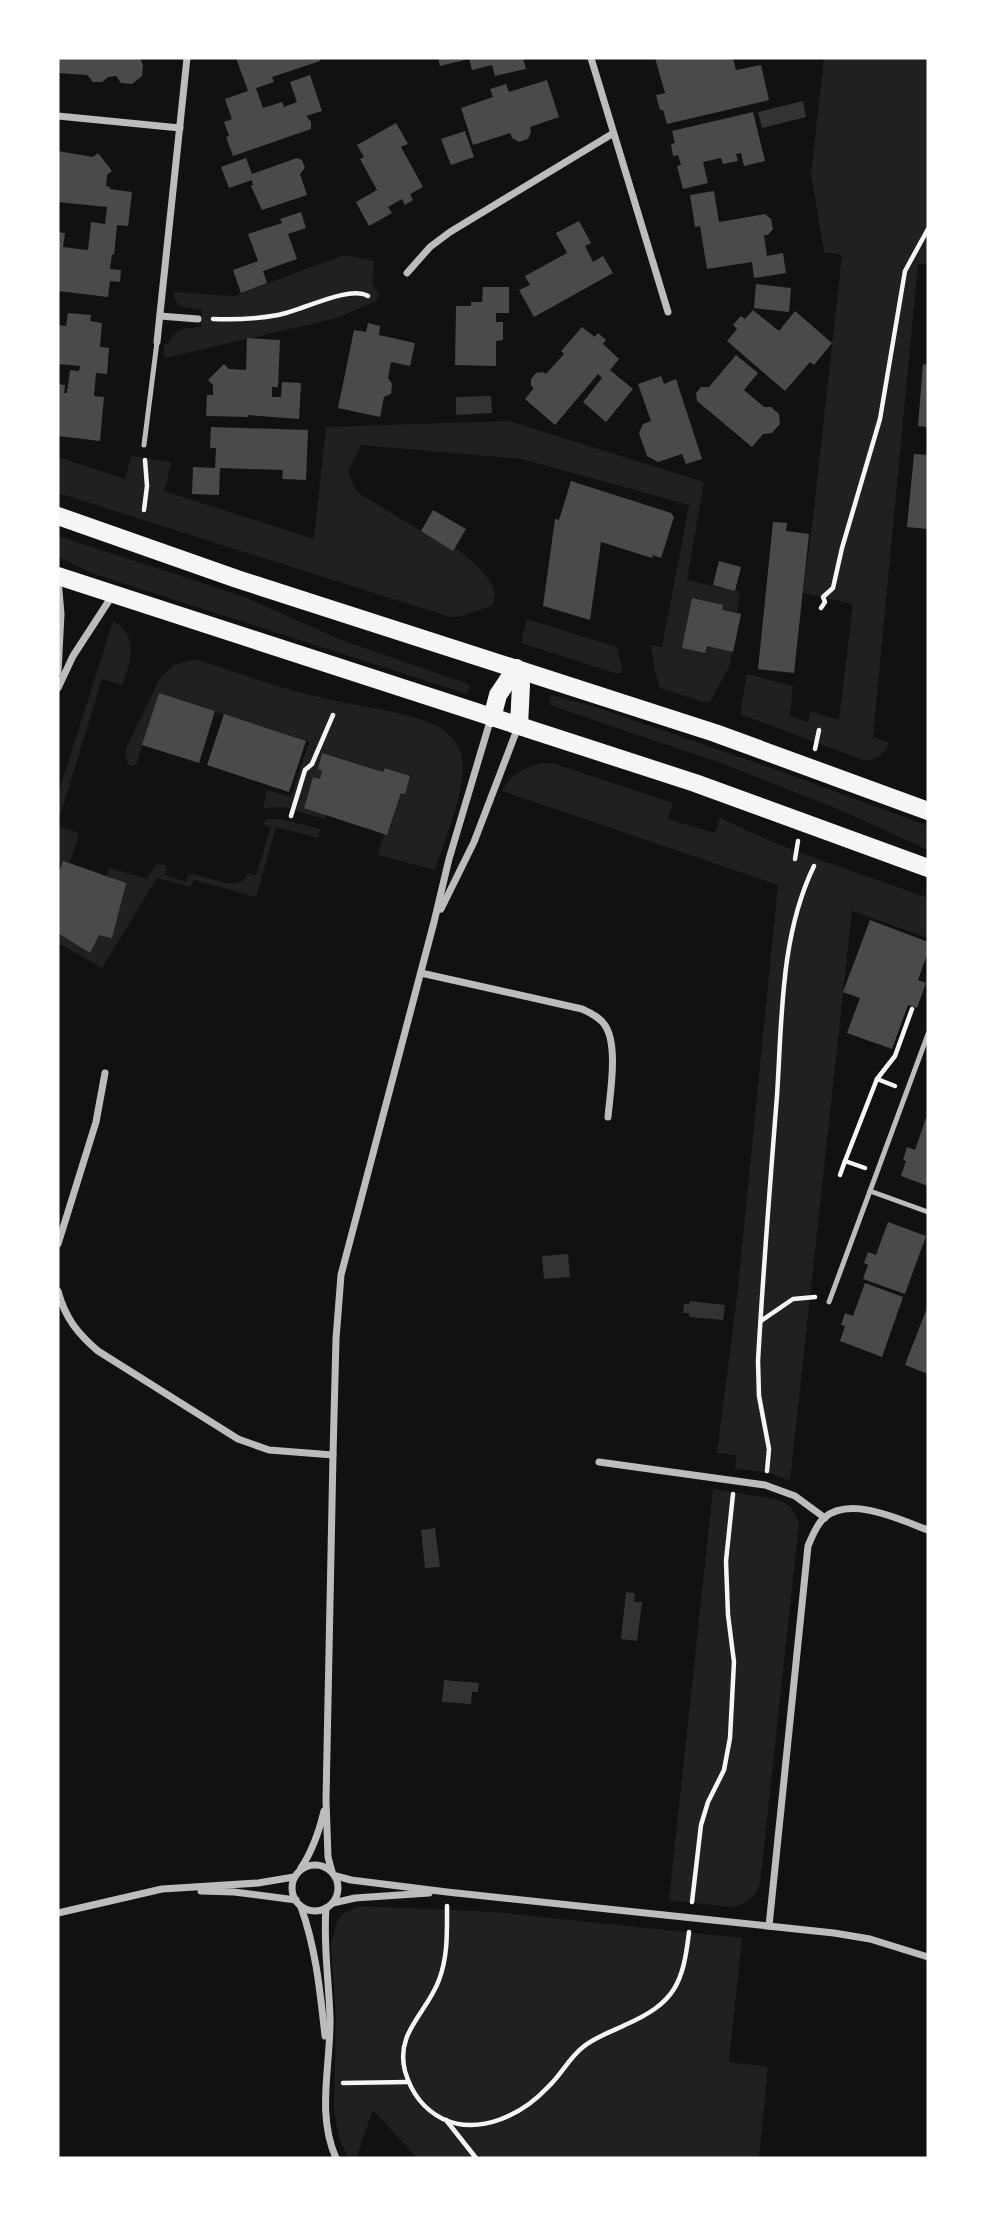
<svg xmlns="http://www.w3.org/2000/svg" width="986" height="2216" viewBox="0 0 986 2216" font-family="Arial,sans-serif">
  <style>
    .green { fill: #202020 }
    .water { fill: #333 }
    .building { fill: #4a4a4a }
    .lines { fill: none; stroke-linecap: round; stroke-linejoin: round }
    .path { stroke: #f5f5f5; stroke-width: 4.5 }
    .service { stroke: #bcbcbc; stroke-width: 5 }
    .minor { stroke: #bcbcbc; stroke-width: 7 }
    .primary { stroke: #f5f5f5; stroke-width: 18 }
  </style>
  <rect width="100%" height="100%" fill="#111"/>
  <g class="green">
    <path d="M824 58H928V264H918L873 737 889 743C884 756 877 760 863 760L740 714 747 674 793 686 790 716 808 722 810 711 839 720 853 604 803 593 813 517 842 255 824 252 811 174Z"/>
    <path d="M344 255 374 261 372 284 380 296 374 302 337 318 165 358 163 354 165 344H168C175 329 185 328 201 327L202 310 179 306 174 297V292L234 296Z"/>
    <path d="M509 421 704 482 687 580 740 592 737 613 741 614 729 667 710 702 706 703 660 688 654 668 651 645 662 647 689 505 522 459 361 445 348 471 354 487 360 494 453 550 455 548C466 554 490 577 494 589 496 595 494 601 491 606L458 617H450L58 493V457L125 479 131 456 172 462 164 491 314 539 326 427Z"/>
    <polygon points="58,536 242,596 344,641 463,682 470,685 467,694 94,574 58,557"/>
    <polygon points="527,619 617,647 623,672 618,674 521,643"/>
    <path d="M113 621C140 636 131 661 122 685L102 679 58 823V794Z"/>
    <path d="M195 659C239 673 283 690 328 699 362 707 398 710 431 723 446 729 459 742 462 757 468 785 444 842 435 870L378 855 384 833 388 834 401 793H405L410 776 385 768 383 772 323 753 318 769 322 771 320 779 313 777 304 807 326 815 325 819 284 807 263 808 267 790 291 797 309 742 159 693 136 765 131 766C124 760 125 754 127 746L160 678 174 665Z"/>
    <polygon points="551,695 592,706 777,770 928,826 928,850 838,809 718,762 561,709 549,704"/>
    <path d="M543 763 555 764 673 803 668 819 715 833 720 817C785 852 859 872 928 898V938L852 911 790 1481 773 1474 735 1468 736 1455 717 1453 737 1297 778 885 502 791C510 774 525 767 543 763Z"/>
    <polygon points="267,819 282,819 320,829 318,838 276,827 256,897 194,880 191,887 157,878 102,968 58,943 58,826 79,833 70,863 106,876 110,868 147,879 157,863 167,866 165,875 186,882 189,873 230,884 243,881 248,873 256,875 271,827 263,825"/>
    <path d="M713 1489 779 1500 791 1507 799 1523 760 1884C754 1899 744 1906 729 1907L669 1900Z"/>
    <polygon points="358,1906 494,1912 742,1938 729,2062 768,2067 759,2158 417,2158 373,2110 356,2158 348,2158 339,2138 334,2110 336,2017 331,1944 337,1921 343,1914"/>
  </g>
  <g class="water">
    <polygon points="803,101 806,117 762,128 758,112"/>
    <polygon points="491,396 492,413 456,415 456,397"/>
    <polygon points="568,1254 570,1277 544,1279 542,1256"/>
    <polygon points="690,1301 725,1305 723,1320 689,1317 689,1313 683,1313 684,1304 689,1304"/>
    <polygon points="435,1528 440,1567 425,1568 421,1530"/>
    <polygon points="626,1592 635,1593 634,1602 642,1602 637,1641 621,1639"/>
    <polygon points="444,1680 479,1683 478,1692 472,1692 471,1704 442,1702"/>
  </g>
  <g class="building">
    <polygon points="58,58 140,58 143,65 142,76 132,84 121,83 116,76 108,77 102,82 93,82 87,75 58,73"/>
    <polygon points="236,58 319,58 320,61 272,77 274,82 256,88 263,108 282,102 284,107 297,102 290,82 310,75 322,111 306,116 311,122 311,129 233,156 226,137 229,136 224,122 232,119 225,99 248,91"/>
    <polygon points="438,58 469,58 469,59 440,66"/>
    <polygon points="469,58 523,58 526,69 495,76 492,65 472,70"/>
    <polygon points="655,58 733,58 736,70 761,65 769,100 667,124 663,110 660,110 656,95 665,93"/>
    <polygon points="547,80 559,117 530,127 531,132 528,139 519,142 512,138 510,133 473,145 461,108 493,97 490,89 506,84 509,92"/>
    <polygon points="753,112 765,161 744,166 741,153 736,154 738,161 723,164 721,158 703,162 708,183 683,189 677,166 681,165 678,155 673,156 671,144 675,143 672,131"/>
    <polygon points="396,123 408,144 401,147 423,187 410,194 413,200 405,205 402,199 388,207 392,213 369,226 356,202 377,190 360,159 364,157 357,145"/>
    <polygon points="465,131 474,157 451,165 441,139"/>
    <polygon points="58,151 93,157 98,153 112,171 107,175 106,186 110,187 110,189 132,192 128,226 117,225 114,255 112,254 110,269 121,270 120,282 110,281 108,297 58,291 58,232 65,233 63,247 88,250 91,222 105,224 107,207 58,202"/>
    <polygon points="246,158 252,174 297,158 302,160 305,168 300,174 307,195 262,210 251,186 253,185 252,180 229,188 221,167"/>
    <polygon points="714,191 719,222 765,214 771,219 773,229 768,235 764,235 767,256 783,253 786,273 754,278 752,262 707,269 700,226 695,227 690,195"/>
    <polygon points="301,212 306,228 288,234 297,259 263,271 267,283 241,293 233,270 258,261 248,234 282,223 280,219"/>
    <polygon points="579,221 591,243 585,246 593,262 603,256 613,273 534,317 519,290 530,285 525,276 567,253 556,233"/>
    <polygon points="756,284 791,288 789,312 754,308"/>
    <polygon points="483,287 509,287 509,313 496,313 496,322 503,322 503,340 496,341 496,366 455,365 456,306 471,306 471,302 482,302"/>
    <polygon points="753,310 779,331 795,311 832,343 814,365 810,362 785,391 727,341 737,329 733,325 741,316 745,319"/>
    <polygon points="68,313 91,315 90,321 102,323 100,347 109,348 107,374 96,373 94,396 104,397 100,441 58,436 58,384 65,385 64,393 67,393 70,370 79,371 80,366 58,364 58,325 66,326"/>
    <polygon points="368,323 380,326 379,335 415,343 410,366 391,362 388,378 392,384 391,394 384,397 380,417 338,408 354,330 366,332"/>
    <polygon points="582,327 595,337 598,333 606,340 603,344 619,359 610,370 633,389 606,422 583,402 602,378 598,374 555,425 525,399 534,388 531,386 531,379 536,373 543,372 546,374 564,354 561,351"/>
    <polygon points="247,338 280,340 278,387 272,387 272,397 281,397 282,382 301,383 299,419 248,415 248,417 206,416 207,395 213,395 213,385 208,380 224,364 229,369 246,370"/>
    <polygon points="736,355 758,373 744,390 764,407 771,407 779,414 780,424 772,433 763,434 752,447 697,401 696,393 701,387 709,387"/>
    <polygon points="923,364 928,365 928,427 918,426"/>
    <polygon points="661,376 664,384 676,379 702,459 686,464 682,454 658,462 647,456 639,433 643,424 651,421 638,384"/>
    <polygon points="211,427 308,430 306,480 282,479 283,470 220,468 219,495 192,494 193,467 215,468 216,448 210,448"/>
    <polygon points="914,454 928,455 928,529 907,527"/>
    <polygon points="571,481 671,513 674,517 661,558 653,555 652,558 601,542 590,620 543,606 555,519 559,520"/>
    <polygon points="433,510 466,529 453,551 421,531"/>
    <polygon points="773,522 787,523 786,531 809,534 794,673 758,669"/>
    <polygon points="719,561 741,567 735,591 713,585"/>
    <polygon points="692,598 723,605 722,610 741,614 733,652 707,646 705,653 682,648"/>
    <polygon points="159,693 215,711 199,763 142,745"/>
    <polygon points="224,714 306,741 289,792 207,765"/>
    <polygon points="322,753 383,772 385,768 410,776 405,794 401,793 387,835 304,808 313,777 320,779 322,771 318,769"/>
    <polygon points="63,861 126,883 112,938 99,935 90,953 58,933 58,869 60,870"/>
    <polygon points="870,920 928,942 928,952 918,980 926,983 917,1008 908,1005 892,1049 847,1033 860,998 843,992"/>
    <polygon points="926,1118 928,1118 928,1186 901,1176 906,1161 903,1160 907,1147 915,1150"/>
    <polygon points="888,1222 926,1236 905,1294 863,1279 868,1265 864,1263 868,1252 876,1255"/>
    <polygon points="865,1283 903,1297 882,1357 840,1341 845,1326 841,1325 845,1313 853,1316"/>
    <polygon points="928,1305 928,1374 905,1365"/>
  </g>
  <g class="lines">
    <g class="path">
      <path d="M213 319C235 320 256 319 278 315 302 311 348 285 368 296"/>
      <polyline points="144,510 147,486 145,460"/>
      <polyline points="821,608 825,602 823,597 833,588 842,548 880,419 905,271 928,229"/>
      <polyline points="815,749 819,730"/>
      <polyline points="291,816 305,770 312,764 333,715"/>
      <polyline points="795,859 798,841"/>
      <polyline points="877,1079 895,1086"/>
      <polyline points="865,1168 845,1161 877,1079 895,1056 912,1009"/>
      <polyline points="840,1175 845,1161"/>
      <polyline points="761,1321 793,1299 815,1297"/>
      <path d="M767 1471 769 1449 759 1396 758 1361C763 1273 770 1184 777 1096 782 1020 780 936 814 866"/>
      <polyline points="692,1902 701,1825 708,1802 724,1770 730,1738 734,1662 728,1615 726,1561 733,1494"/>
      <path d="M447 1906C447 1932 448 1956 439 1980 427 2013 395 2032 405 2071 411 2092 423 2109 443 2119 480 2136 523 2114 548 2087 561 2075 569 2058 583 2047 595 2037 611 2032 625 2025 675 2003 683 1984 689 1932"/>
      <polyline points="343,2083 408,2082"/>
      <polyline points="446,2120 476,2158"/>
    </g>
    <g class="service">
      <polyline points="144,445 157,342"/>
      <polyline points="870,1191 928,1212"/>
      <polyline points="829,1302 928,1034"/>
    </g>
    <g class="minor">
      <polyline points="591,58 668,312"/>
      <polyline points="58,116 180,128"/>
      <polyline points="407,273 430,247 450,232 612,134"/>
      <polyline points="160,316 198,319"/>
      <polyline points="157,342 187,58"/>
      <polyline points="58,672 61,614 58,579"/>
      <polyline points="58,688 73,656 112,596"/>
      <polyline points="441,909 474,842 518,727"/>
      <path d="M421 973 582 1009C590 1013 598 1016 604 1024 619 1043 610 1094 608 1117"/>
      <polyline points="58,1244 96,1122 105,1073"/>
      <path d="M58 1291C65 1318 78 1334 98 1351L238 1439 269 1450 333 1455"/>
      <polyline points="599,1462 765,1485 795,1496 825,1518"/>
      <circle cx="315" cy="1888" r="23"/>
      <path d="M301 1868C313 1850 319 1832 324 1811"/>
      <polyline points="332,1872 328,1857 326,1800 333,1455 336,1339 341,1275 434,922 449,859 491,718"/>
      <polyline points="336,1876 351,1880 447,1892 834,1933 870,1939 928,1957"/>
      <polyline points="201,1891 234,1892 296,1900"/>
      <polyline points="333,1903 355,1898 429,1893"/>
      <path d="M301 1907C316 1949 320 1991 325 2036"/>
      <path d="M326 1908C323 1945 329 1981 330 2018 331 2064 316 2114 336 2158"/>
      <polyline points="58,1913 162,1889 258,1883 294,1877"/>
      <path d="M769 1926 808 1546C812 1537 816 1525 824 1518 850 1495 901 1520 928 1530"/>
    </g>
    <g class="primary">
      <polyline points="58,516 237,579 715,733 928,811"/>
      <polyline points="58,576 695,783 928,868"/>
      <polyline points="516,668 521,685 519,725"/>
      <polyline points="492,718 498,695 516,668"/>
    </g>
  </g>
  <rect width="986" height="2216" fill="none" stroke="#ffffff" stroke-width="119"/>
</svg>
